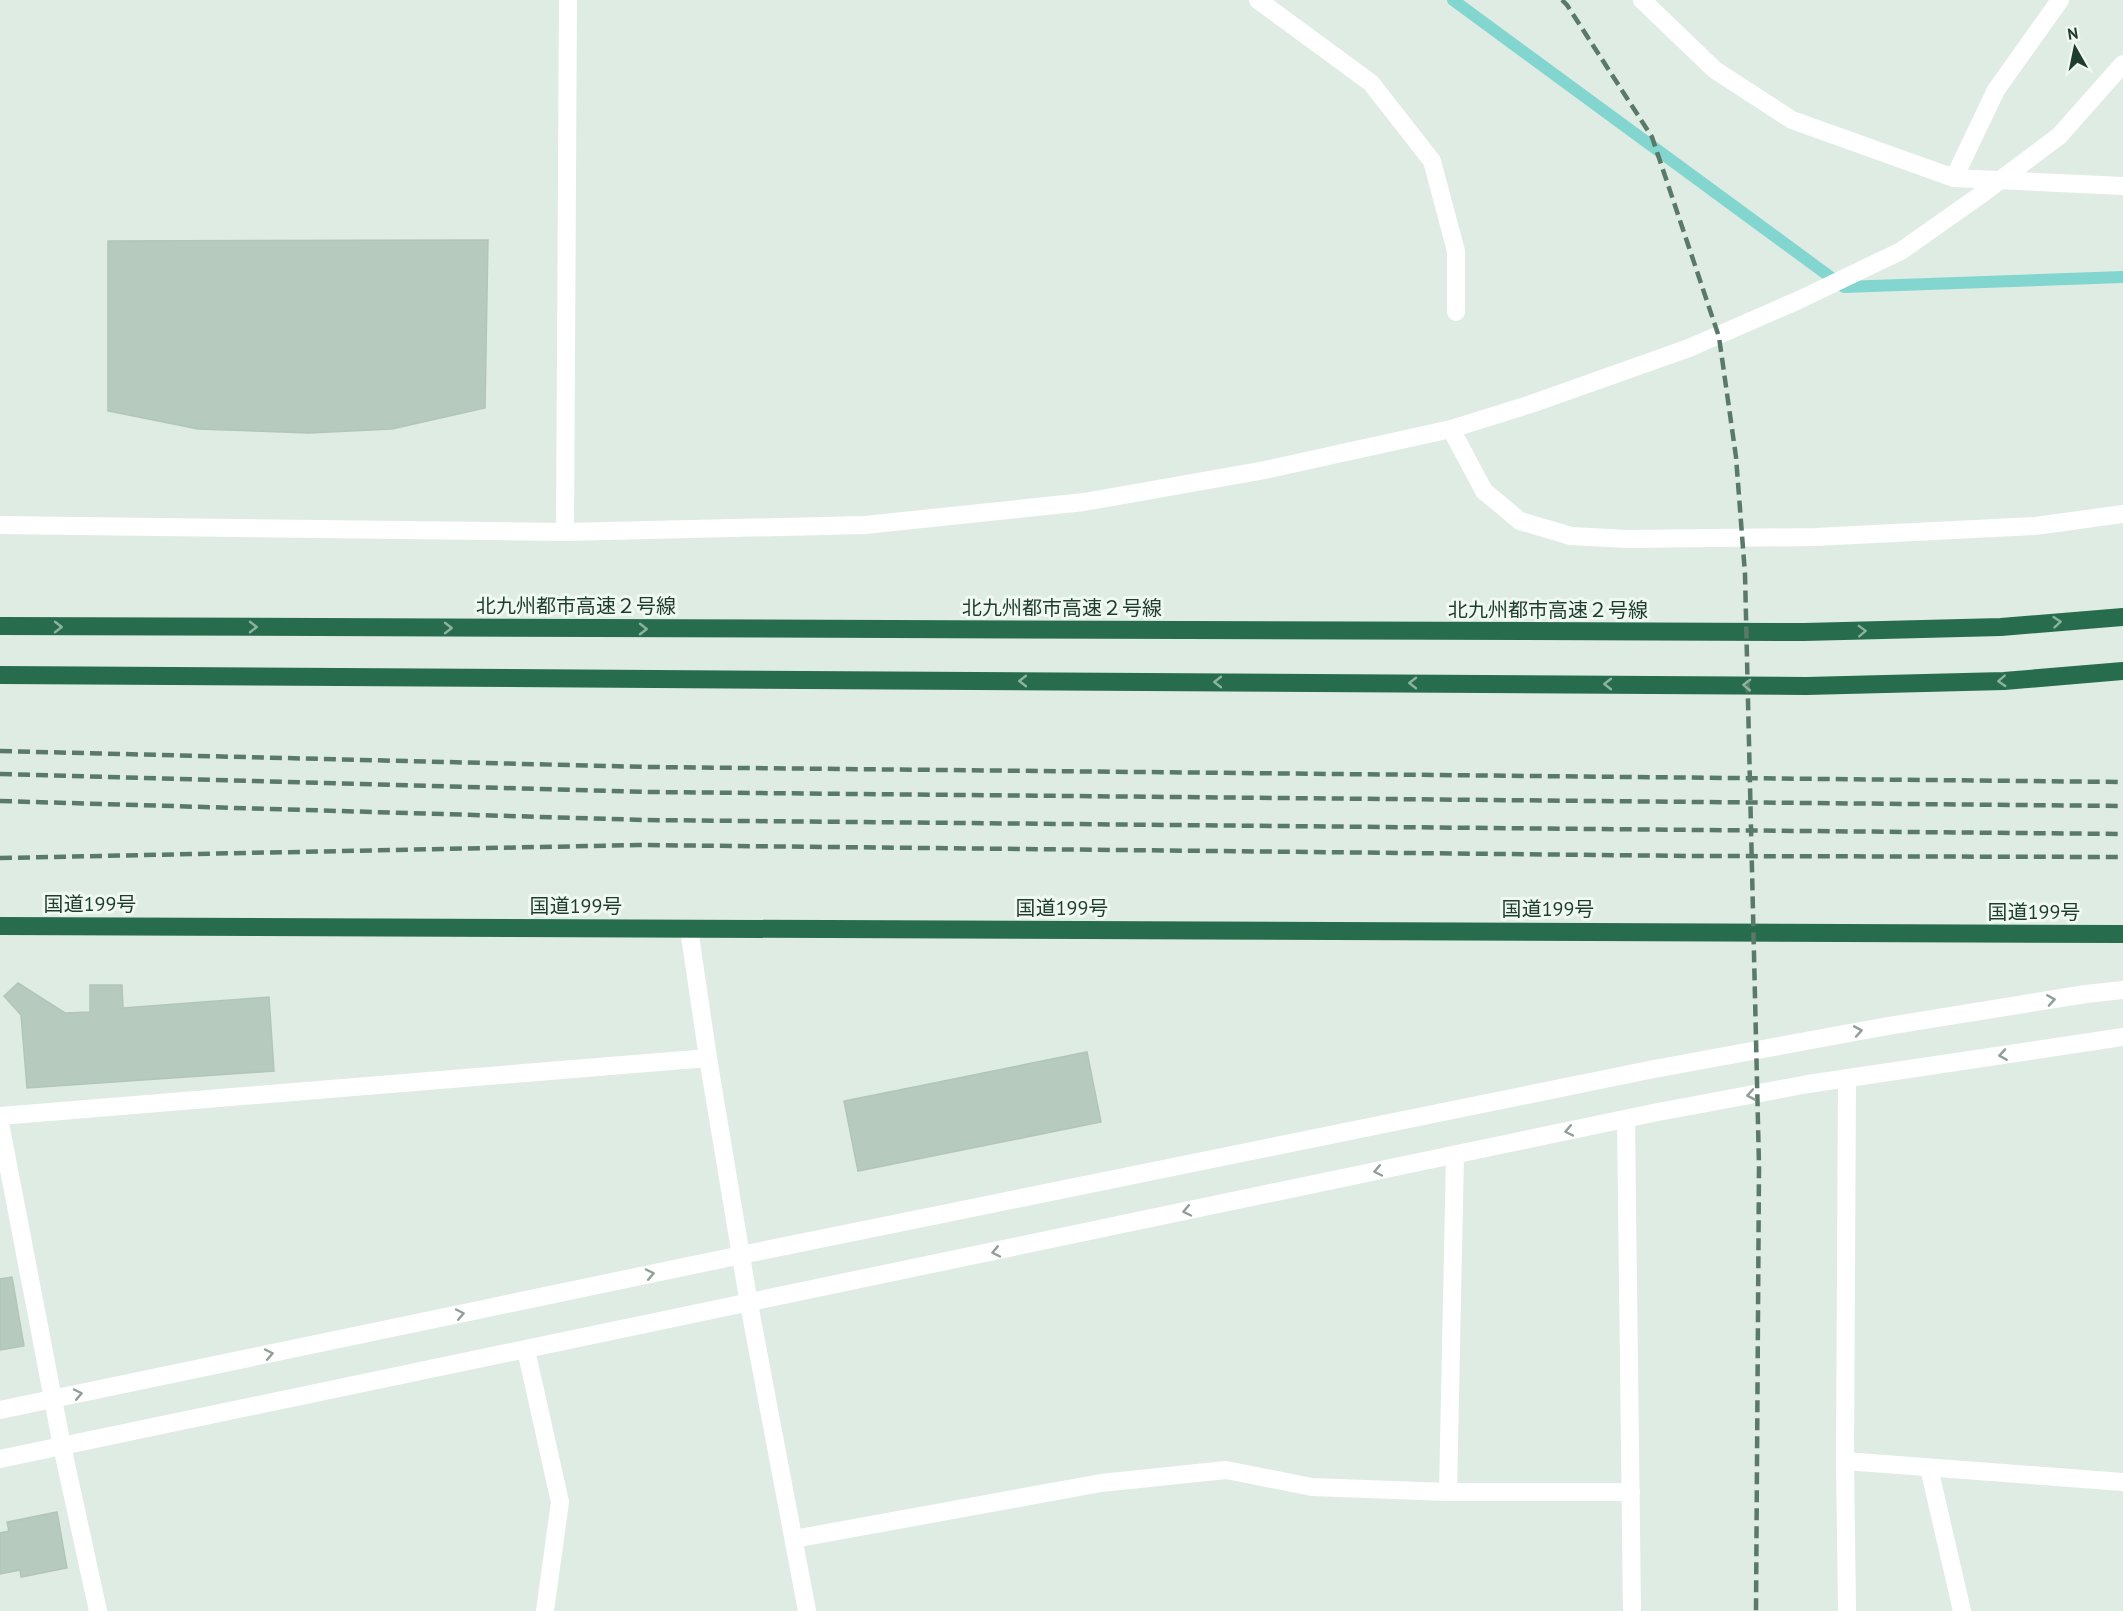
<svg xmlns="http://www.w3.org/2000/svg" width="2123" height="1611" viewBox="0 0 2123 1611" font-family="'PT Sans','Noto Sans JP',sans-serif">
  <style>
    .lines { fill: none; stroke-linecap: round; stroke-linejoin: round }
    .stream { stroke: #82d6cf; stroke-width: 12 }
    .building { fill: #b7cabe; stroke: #b1c6b8; stroke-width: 1.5 }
    .lane { stroke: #fff; stroke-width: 18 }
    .street { stroke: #fff; stroke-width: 18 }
    .secondary { stroke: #fff; stroke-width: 18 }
    .highway { stroke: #286c4e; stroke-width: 18 }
    .rail { stroke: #597969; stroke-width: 4.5; stroke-dasharray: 12 6; stroke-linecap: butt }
    .oneway { stroke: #8cb2a0 }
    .oneway2 { stroke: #8f9e96 }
    .labels { text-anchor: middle; stroke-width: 6; stroke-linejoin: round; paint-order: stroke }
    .street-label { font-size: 20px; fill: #1f3d2e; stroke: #f0f8f2 }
  </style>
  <rect width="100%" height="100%" fill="#dfece3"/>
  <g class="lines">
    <polyline class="stream" points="1453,0 1844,287 2123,277"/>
  </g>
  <g class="building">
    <polygon points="488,240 485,408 392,429 309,433 198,429 108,411 108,241"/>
    <polygon points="18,983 65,1013 90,1012 90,985 122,985 123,1008 269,997 274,1071 27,1088 21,1015 4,996"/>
    <polygon points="1087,1052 1101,1122 858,1171 844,1101"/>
    <polygon points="12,1277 24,1346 0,1350 0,1279"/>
    <polygon points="57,1512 67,1568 21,1577 20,1570 0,1574 0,1533 9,1531 7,1522"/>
  </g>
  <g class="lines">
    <g class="lane">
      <polyline points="526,1350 560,1502 545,1611"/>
      <polyline points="1448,1492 1455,1155"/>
    </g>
    <g class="street">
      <polyline points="1258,0 1371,83 1432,161 1456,251 1456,312"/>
      <polyline points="565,532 568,0"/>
      <polyline points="689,929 708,1058 749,1304 807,1611"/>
      <polyline points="0,1116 708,1058"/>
      <polyline points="1626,1119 1632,1611"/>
      <polyline points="0,1123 62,1446 98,1611"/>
      <polyline points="1845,1461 2123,1482"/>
      <polyline points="1929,1468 1962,1611"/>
      <polyline points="794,1539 1101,1483 1226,1470 1312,1487 1448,1492 1631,1492"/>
      <polyline points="1847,1611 1845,1461 1847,1078"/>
    </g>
    <g class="secondary">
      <polyline points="1642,0 1715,70 1792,120 1954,178 2123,186"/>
      <polyline points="1954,178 1996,90 2060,0"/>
      <polyline points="1451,429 1484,491 1520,521 1571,536 1627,539 1815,537 2035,526 2123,514"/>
      <polyline points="0,525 565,532 865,525 1084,502 1265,470 1451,429 1531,404 1689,348 1799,300 1901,251 1979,196 2059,136 2123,64"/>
      <polyline points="0,1410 741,1255 1654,1069 1888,1026 2086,994 2123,990"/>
      <polyline points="0,1459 1658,1112 1808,1084 2123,1037"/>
    </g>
    <g class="highway">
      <polyline points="0,626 1804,632 2001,627 2123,617"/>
      <polyline points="0,675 1806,686 2004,681 2123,671"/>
      <polyline points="0,926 2123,934"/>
    </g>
    <g class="rail">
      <polyline points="1562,0 1567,5 1652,137 1719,337 1736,457 1745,574 1759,1166 1756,1611"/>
      <polyline points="0,751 648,767 2123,782"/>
      <polyline points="0,774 648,792 2123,806"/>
      <polyline points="0,801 645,820 2123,834"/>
      <polyline points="0,858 638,845 1694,856 2123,857"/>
    </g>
  </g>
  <defs><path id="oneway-chevron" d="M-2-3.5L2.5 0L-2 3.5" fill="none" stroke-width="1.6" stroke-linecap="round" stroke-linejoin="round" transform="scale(1.5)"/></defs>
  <g class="oneway">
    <use href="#oneway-chevron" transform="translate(2057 622) rotate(-5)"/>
    <use href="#oneway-chevron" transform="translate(58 627)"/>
    <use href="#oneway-chevron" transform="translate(253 627)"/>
    <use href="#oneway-chevron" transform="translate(448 628)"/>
    <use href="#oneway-chevron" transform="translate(643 629)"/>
    <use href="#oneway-chevron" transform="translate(1862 631) rotate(-2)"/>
    <use href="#oneway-chevron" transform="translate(1023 681) rotate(-180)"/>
    <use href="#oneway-chevron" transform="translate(2002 681) rotate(177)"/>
    <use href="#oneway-chevron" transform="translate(1218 682) rotate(-180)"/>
    <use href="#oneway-chevron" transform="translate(1413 683) rotate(-180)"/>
    <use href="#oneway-chevron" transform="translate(1608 684) rotate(-180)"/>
    <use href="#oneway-chevron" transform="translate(1747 685) rotate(-179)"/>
  </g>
  <g class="oneway2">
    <use href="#oneway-chevron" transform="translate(2051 1000) rotate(-9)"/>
    <use href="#oneway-chevron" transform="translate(1858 1031) rotate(-10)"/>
    <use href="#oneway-chevron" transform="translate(2003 1055) rotate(171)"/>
    <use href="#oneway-chevron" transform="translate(1751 1095) rotate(170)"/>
    <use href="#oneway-chevron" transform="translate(1569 1131) rotate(168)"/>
    <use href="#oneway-chevron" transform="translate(1378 1171) rotate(168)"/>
    <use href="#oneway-chevron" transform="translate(1187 1211) rotate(168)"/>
    <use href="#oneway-chevron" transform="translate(996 1252) rotate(168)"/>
    <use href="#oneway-chevron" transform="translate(650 1274) rotate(-12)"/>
    <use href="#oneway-chevron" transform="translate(460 1314) rotate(-12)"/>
    <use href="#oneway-chevron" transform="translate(269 1354) rotate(-12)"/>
    <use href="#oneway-chevron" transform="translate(78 1394) rotate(-12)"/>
  </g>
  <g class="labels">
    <g class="street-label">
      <text x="576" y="613">北九州都市高速２号線</text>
      <text x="1062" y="615">北九州都市高速２号線</text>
      <text x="1548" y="617">北九州都市高速２号線</text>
      <text x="90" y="911">国道199号</text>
      <text x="576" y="913">国道199号</text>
      <text x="1062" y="915">国道199号</text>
      <text x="1548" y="916">国道199号</text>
      <text x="2034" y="919">国道199号</text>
    </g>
  </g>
  <g transform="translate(2075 48) rotate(351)" stroke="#f0f8f2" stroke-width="4.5" paint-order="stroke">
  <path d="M0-4.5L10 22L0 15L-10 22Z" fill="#1f3d2e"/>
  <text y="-9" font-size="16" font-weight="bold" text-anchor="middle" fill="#1f3d2e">N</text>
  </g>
</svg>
